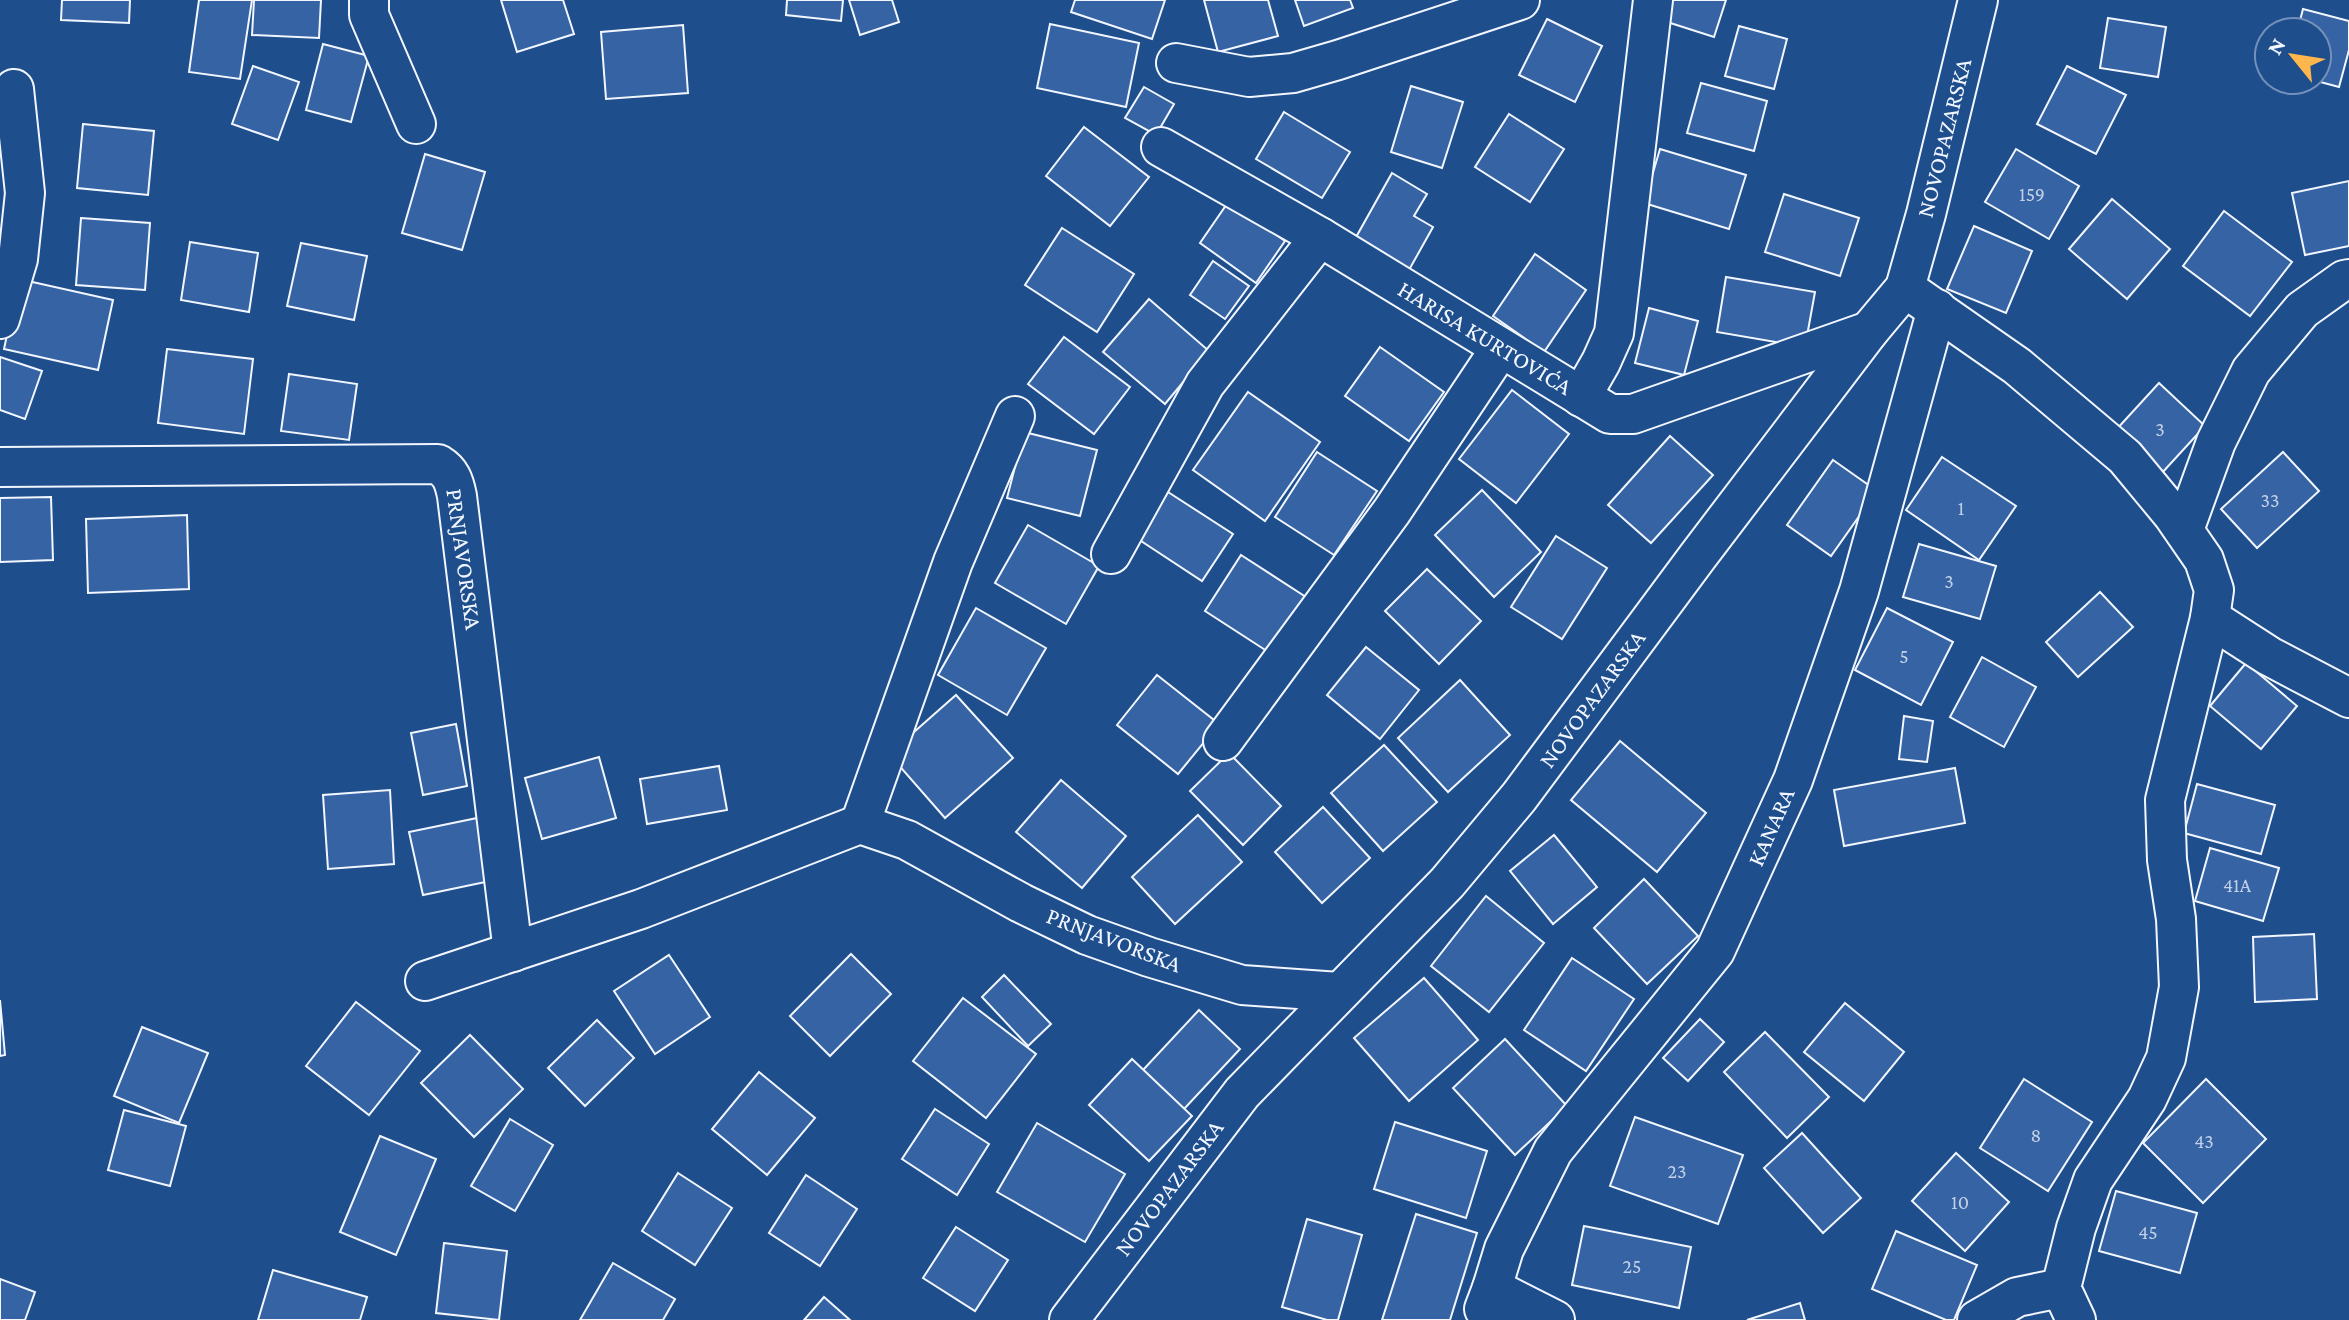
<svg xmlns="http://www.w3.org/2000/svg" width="2349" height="1320" viewBox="0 0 2349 1320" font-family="'Crimson Pro',serif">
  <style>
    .building { fill: #3563a3; stroke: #f2f6ff; stroke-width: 2 }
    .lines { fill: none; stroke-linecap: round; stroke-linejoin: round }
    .street-casing { stroke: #f2f6ff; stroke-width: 42 }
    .street { stroke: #1f4e8c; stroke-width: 38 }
    .labels { text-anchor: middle; stroke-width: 6; stroke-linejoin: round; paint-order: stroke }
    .number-label { font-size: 20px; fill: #c3d1e8 }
    .street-label { font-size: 24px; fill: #f2f6ff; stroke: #1f4e8c }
  </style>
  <rect width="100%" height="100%" fill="#1f4e8c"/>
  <g class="building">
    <polygon points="62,0 130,0 129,23 61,20"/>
    <polygon points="199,0 252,0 240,79 189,72"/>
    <polygon points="254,0 321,0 319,38 252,35"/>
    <polygon points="501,0 563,0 574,34 517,52"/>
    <polygon points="787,0 843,0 841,21 786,15"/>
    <polygon points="849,0 892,0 899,22 860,35"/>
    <polygon points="1075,0 1165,0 1152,39 1071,12"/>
    <polygon points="1204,0 1268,0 1278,36 1218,52"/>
    <polygon points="1295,0 1350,0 1353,8 1304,26"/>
    <polygon points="1664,0 1726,0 1714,37 1658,19"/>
    <polygon points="2303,9 2349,21 2349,50 2339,87 2313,80 2317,80 2317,32 2297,32"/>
    <polygon points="2108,18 2166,27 2158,77 2100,68"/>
    <polygon points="1547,19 1602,46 1575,102 1519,75"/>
    <polygon points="1050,24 1139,43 1126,107 1037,88"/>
    <polygon points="683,25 688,93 606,99 601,32"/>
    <polygon points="1739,26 1787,39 1774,89 1725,76"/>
    <polygon points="323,44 369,56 351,122 306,110"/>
    <polygon points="253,66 299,82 278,140 232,124"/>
    <polygon points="2067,66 2126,95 2096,154 2037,124"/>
    <polygon points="1701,83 1767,101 1754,151 1687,133"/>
    <polygon points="1411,86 1463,102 1442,168 1391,152"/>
    <polygon points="1144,87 1174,104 1156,135 1125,118"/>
    <polygon points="1284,112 1350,152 1322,198 1256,159"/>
    <polygon points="1509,114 1564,149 1530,202 1475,167"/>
    <polygon points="83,124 154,131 148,195 77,188"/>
    <polygon points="1084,127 1149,177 1110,226 1046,176"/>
    <polygon points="1660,149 1746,175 1729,229 1644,203"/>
    <polygon points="2016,149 2079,186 2049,239 1985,202"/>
    <polygon points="425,154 485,172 462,250 402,233"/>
    <polygon points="1392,173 1427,194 1414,216 1433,227 1409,270 1355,239"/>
    <polygon points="2349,181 2349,246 2305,255 2292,193"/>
    <polygon points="1784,194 1859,218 1840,276 1765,252"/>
    <polygon points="2112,199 2170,249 2127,299 2069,249"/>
    <polygon points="1229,201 1285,241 1256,283 1200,243"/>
    <polygon points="2224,211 2292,262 2250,316 2183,266"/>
    <polygon points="81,218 150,223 145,290 76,285"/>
    <polygon points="1974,226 2032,251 2006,313 1947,289"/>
    <polygon points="1062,228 1134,274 1097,332 1025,285"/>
    <polygon points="190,242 258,253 249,312 181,300"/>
    <polygon points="301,243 367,256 354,320 287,306"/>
    <polygon points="1535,254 1586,290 1544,352 1493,316"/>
    <polygon points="1213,261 1249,286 1225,319 1190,295"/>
    <polygon points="1726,277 1815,292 1805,347 1717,332"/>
    <polygon points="19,279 113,300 98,370 4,349"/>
    <polygon points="1149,299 1209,351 1165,404 1103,352"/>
    <polygon points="1649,308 1698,321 1684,375 1635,363"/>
    <polygon points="1064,337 1130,387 1094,434 1028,384"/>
    <polygon points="1380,347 1444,392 1409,441 1345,396"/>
    <polygon points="167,349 253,359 244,434 158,423"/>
    <polygon points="0,357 42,371 25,419 0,410"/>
    <polygon points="289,374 357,384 349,440 281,431"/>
    <polygon points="2159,383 2205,426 2161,474 2115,431"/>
    <polygon points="1512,390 1569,434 1516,503 1459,459"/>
    <polygon points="1248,392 1320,442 1265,521 1193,470"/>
    <polygon points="1024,432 1097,450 1080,516 1007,498"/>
    <polygon points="1670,436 1713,475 1651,543 1608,505"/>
    <polygon points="1317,452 1377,491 1334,555 1275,517"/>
    <polygon points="2283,452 2319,491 2257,548 2221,509"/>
    <polygon points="1942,457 2016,506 1979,560 1906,510"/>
    <polygon points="1833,460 1877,491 1831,556 1787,525"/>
    <polygon points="1482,490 1541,552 1494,597 1435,535"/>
    <polygon points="1168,492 1233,534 1202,581 1138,539"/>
    <polygon points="51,497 53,560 0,562 0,498"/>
    <polygon points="187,515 189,589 88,593 86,519"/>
    <polygon points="1028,525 1099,566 1066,624 995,583"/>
    <polygon points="1556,536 1607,568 1562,639 1511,607"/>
    <polygon points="1919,544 1996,566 1980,619 1903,597"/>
    <polygon points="1241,555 1309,599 1273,655 1205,611"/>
    <polygon points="1427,569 1481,621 1439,664 1385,611"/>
    <polygon points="2100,592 2133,627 2078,677 2046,642"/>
    <polygon points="976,608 1046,648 1007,715 938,675"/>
    <polygon points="1887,608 1953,642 1921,705 1855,670"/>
    <polygon points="1366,647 1419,690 1380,739 1327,695"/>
    <polygon points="1982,657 2036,687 2004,747 1950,717"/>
    <polygon points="2246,663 2297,706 2261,749 2210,706"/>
    <polygon points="1157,675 1219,724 1178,774 1117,725"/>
    <polygon points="1460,680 1510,735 1448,792 1398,738"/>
    <polygon points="956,695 1013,758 945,818 889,754"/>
    <polygon points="1904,716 1933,721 1927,762 1899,759"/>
    <polygon points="456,724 467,786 423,795 411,733"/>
    <polygon points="1620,741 1706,813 1657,872 1571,800"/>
    <polygon points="1384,745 1437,802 1383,851 1331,793"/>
    <polygon points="1229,753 1281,806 1243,845 1190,791"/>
    <polygon points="599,757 616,818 542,839 525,778"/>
    <polygon points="719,766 727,810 647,824 640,779"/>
    <polygon points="1955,768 1965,823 1844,846 1834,790"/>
    <polygon points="1061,780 1126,836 1082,888 1016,832"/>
    <polygon points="2197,784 2275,805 2261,854 2184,833"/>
    <polygon points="390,790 394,864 328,869 323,795"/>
    <polygon points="1323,807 1370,858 1322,903 1275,852"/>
    <polygon points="1198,815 1242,862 1175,924 1132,877"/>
    <polygon points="482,817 495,880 423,895 409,832"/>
    <polygon points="1554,835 1597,887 1553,924 1510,871"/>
    <polygon points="2210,848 2279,868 2263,921 2195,901"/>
    <polygon points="1644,879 1698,936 1647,984 1594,928"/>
    <polygon points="1486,896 1544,943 1489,1012 1431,966"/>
    <polygon points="2314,934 2317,999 2255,1002 2253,937"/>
    <polygon points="851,954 891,994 830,1056 790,1016"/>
    <polygon points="669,955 710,1017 655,1054 614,991"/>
    <polygon points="1572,958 1634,999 1586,1071 1524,1030"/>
    <polygon points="1004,975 1051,1024 1028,1046 982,997"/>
    <polygon points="1424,978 1478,1040 1409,1101 1354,1038"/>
    <polygon points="963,998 1036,1054 986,1118 913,1061"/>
    <polygon points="0,1000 5,1055 0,1056"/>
    <polygon points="356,1002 420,1051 369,1115 306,1066"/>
    <polygon points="1845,1003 1904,1052 1864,1101 1804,1052"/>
    <polygon points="1199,1010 1240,1049 1184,1109 1143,1070"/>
    <polygon points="1700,1019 1724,1042 1688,1081 1663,1058"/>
    <polygon points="597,1020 634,1058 585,1106 548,1068"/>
    <polygon points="142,1027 208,1053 179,1123 114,1096"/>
    <polygon points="1765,1032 1829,1097 1787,1138 1724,1072"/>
    <polygon points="470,1035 523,1089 474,1137 421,1083"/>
    <polygon points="1505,1039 1567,1106 1515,1155 1453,1088"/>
    <polygon points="1132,1059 1192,1116 1149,1161 1089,1105"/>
    <polygon points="759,1072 815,1118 767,1175 712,1129"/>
    <polygon points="2024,1079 2092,1122 2048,1191 1980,1148"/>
    <polygon points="2206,1079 2266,1139 2203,1203 2143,1143"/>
    <polygon points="935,1109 989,1144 957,1195 902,1159"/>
    <polygon points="124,1110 186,1126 170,1186 108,1170"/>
    <polygon points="1635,1117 1743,1155 1718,1224 1610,1186"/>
    <polygon points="510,1119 553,1145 515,1211 471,1186"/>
    <polygon points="1395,1122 1487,1151 1466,1218 1374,1189"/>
    <polygon points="1037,1123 1125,1174 1085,1242 997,1192"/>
    <polygon points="1802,1133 1861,1198 1823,1233 1764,1168"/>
    <polygon points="380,1136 436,1159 396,1255 340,1232"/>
    <polygon points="1956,1153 2009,1202 1965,1251 1912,1201"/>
    <polygon points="678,1173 732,1208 695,1265 642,1231"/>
    <polygon points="806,1175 857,1209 820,1266 769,1233"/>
    <polygon points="2116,1191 2197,1213 2180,1273 2099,1251"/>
    <polygon points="1416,1214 1477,1233 1450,1320 1382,1320"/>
    <polygon points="1307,1219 1362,1235 1338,1320 1327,1320 1282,1307"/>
    <polygon points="1584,1226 1691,1247 1679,1308 1572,1285"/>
    <polygon points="956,1227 1008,1260 975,1311 923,1278"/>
    <polygon points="1896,1231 1977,1265 1954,1320 1946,1320 1872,1289"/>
    <polygon points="444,1243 507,1251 499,1320 436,1313"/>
    <polygon points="613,1263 675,1299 663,1320 580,1320"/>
    <polygon points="273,1270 367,1297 360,1320 258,1320"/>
    <polygon points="0,1279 35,1292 25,1320 0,1320"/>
    <polygon points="824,1297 850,1320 804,1320"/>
    <polygon points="1800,1303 1805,1320 1747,1320"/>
  </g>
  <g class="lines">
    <g class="street-casing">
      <g id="street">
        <polyline points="369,0 369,15 416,124"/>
        <polyline points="1176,63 1249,77 1293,73 1338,60 1520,0"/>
        <polyline points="1161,147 1320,237 1610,414 1633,414 1869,331"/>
        <polyline points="1905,288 2017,366 2125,457 2173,515 2204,560 2214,590 2210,618 2165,800 2167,860 2176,919 2179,987 2166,1058 2147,1099 2093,1180 2076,1228 2061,1288 2076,1320"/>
        <polyline points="0,319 18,259 25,193 14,89"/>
        <polyline points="1581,397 1601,362 1614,333 1653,0"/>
        <path d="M0 467 438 464C451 472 454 481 457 496L513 952"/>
        <polyline points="2184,530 2216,442 2251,371 2302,310 2344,280 2349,279"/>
        <polyline points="1111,554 1205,384 1320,237"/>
        <polyline points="2210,618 2269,656 2349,698"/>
        <polyline points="1223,741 1392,511 1500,349"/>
        <polyline points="860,824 953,562 1015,416"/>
        <polyline points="425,981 641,909 860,824 907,840 1021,903 1087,935 1149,957 1242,985 1339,992"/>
        <polyline points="1484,1309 1492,1288 1555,1320"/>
        <polyline points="1069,1320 1242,1093 1447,883 1519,797 1698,556 1869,331 1905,288 1926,214 1978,0"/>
        <polyline points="1494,1320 1492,1288 1504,1249 1553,1151 1715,951 1793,780 1859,591 1937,309"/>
        <polyline points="1977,1320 2017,1297 2061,1288"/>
      </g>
    </g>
    <use href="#street" class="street"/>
  </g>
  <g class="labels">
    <g class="number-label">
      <text x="2032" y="201">159</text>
      <text x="2160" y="436">3</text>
      <text x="2270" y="507">33</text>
      <text x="1961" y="515">1</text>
      <text x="1949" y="588">3</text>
      <text x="1904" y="663">5</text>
      <text x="2237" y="892">41A</text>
      <text x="2036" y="1142">8</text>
      <text x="2204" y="1148">43</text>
      <text x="1677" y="1178">23</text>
      <text x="1960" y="1209">10</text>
      <text x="2148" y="1239">45</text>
      <text x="1632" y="1273">25</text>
    </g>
    <g class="street-label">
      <text transform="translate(1944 138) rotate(-76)" y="8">NOVOPAZARSKA</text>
      <text transform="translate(1485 338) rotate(31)" y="8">HARISA KURTOVIĆA</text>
      <text transform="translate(464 559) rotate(82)" y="8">PRNJAVORSKA</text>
      <text transform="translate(1592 699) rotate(-54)" y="8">NOVOPAZARSKA</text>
      <text transform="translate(1771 827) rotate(-66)" y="8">KANARA</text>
      <text transform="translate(1114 940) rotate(21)" y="8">PRNJAVORSKA</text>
      <text transform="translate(1169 1188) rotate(-53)" y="8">NOVOPAZARSKA</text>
    </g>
  </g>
  <g transform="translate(2293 56) rotate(300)"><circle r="38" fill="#1f4e8c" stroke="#7391ba" stroke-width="2"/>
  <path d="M0-6L14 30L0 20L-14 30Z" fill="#ffb74d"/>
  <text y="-12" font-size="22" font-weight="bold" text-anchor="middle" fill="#f2f6ff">N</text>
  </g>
</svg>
